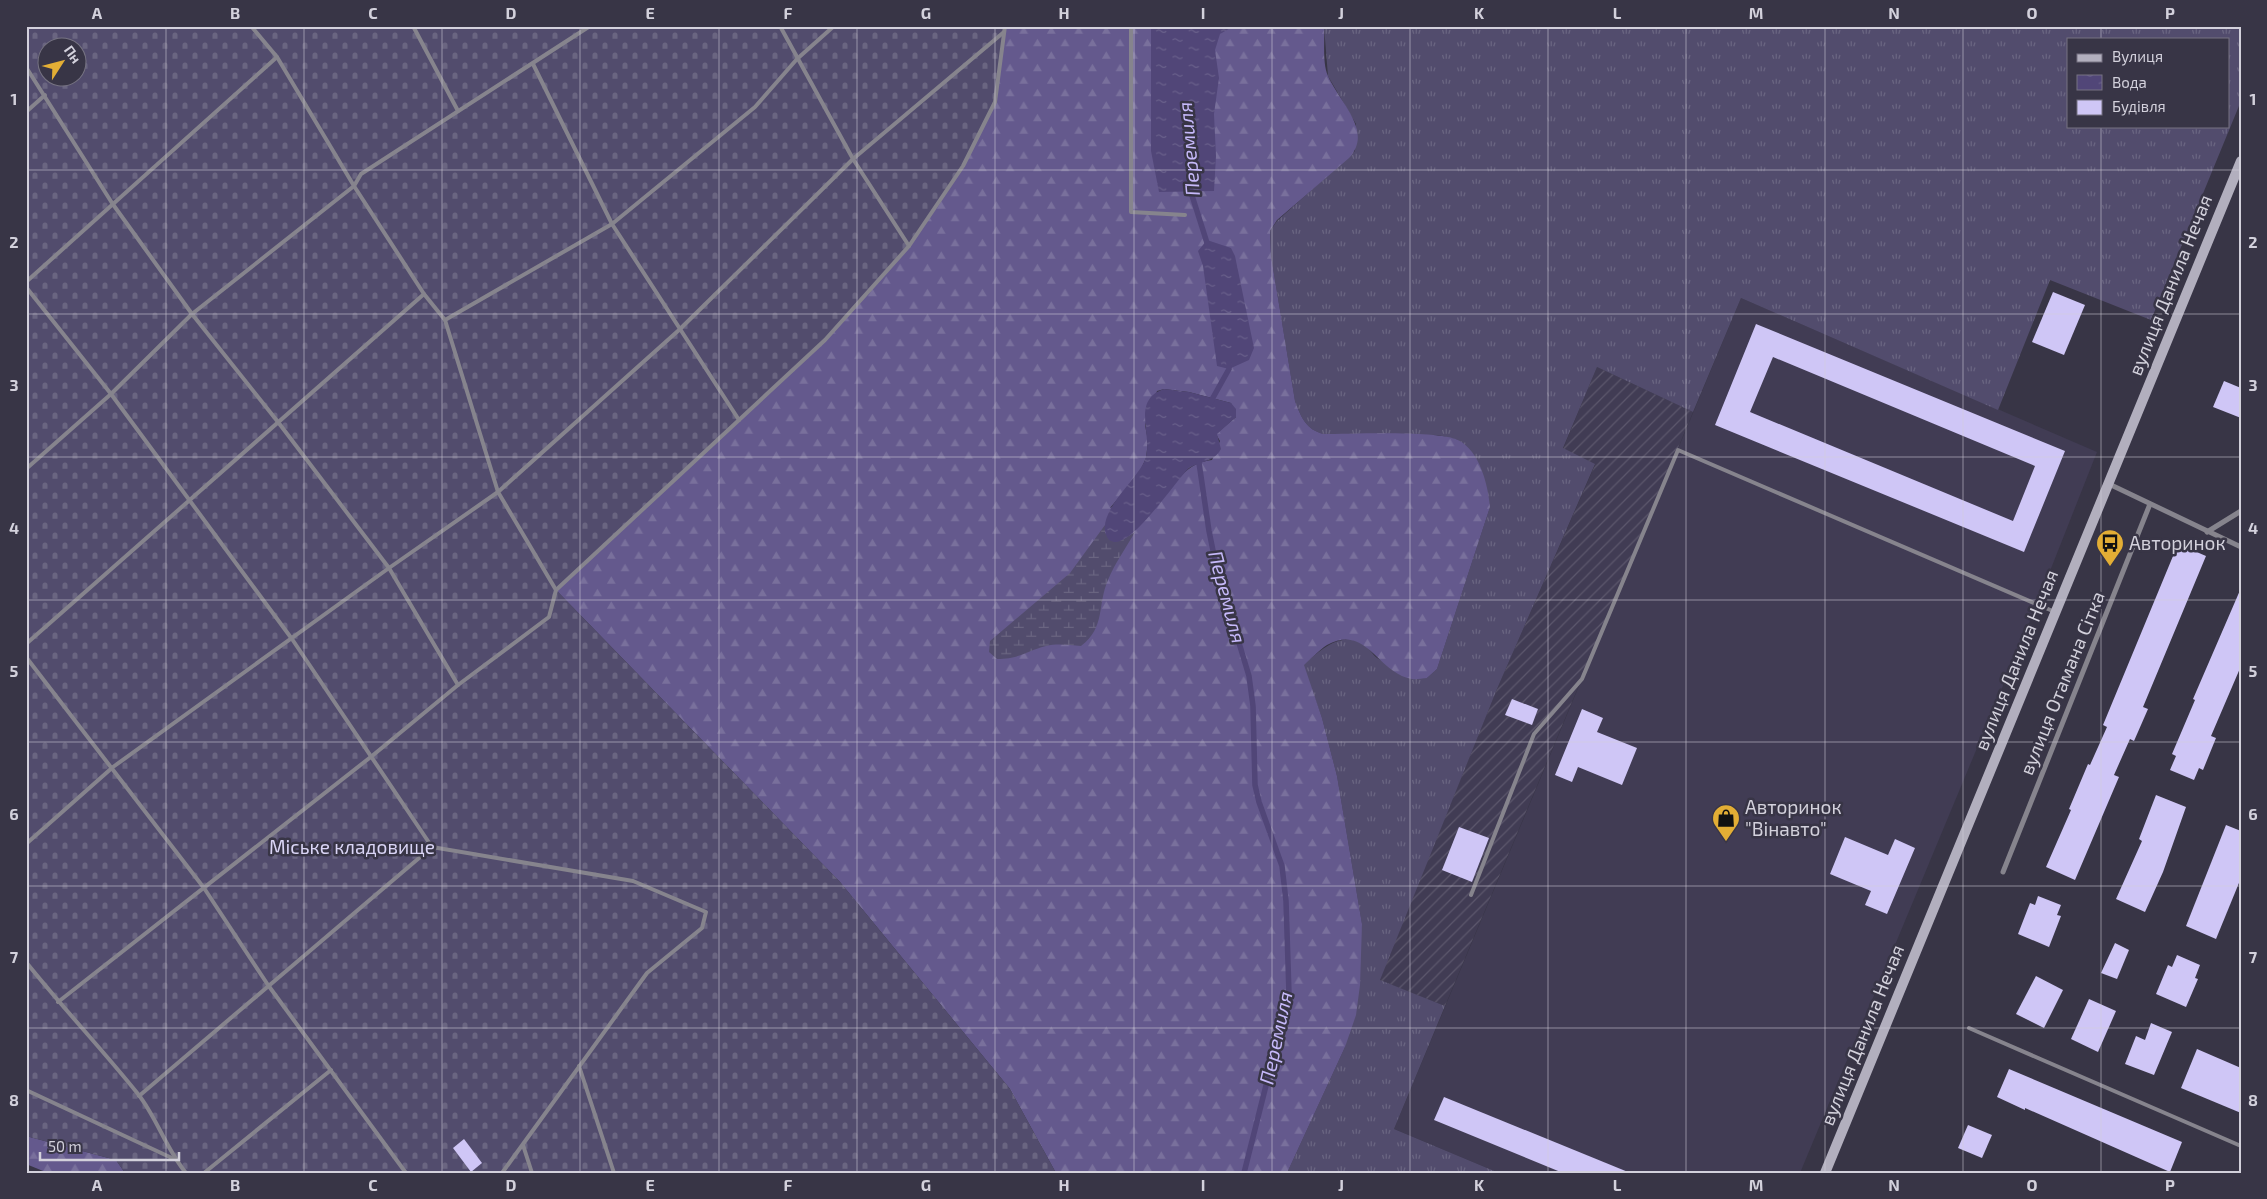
<svg xmlns="http://www.w3.org/2000/svg" width="2267" height="1199" viewBox="0 0 2267 1199" font-family="'Exo 2',sans-serif">
  <style>
    .built { fill: #413c54 }
    .industrial { fill: url(#industrial-furrows) }
    .grass { fill: url(#grass-tufts); fill-rule: evenodd }
    .forest { fill: url(#forest-firs); fill-rule: evenodd }
    .wetland { fill: url(#wetland-marsh) }
    .cemetery { fill: url(#cemetery-stones); fill-rule: evenodd }
    .water { fill: url(#water-ripples) }
    .lines { fill: none; stroke-linecap: round; stroke-linejoin: round }
    .stream { stroke: #514678; stroke-width: 5.5 }
    .building { fill: #cfc6f6; fill-rule: evenodd }
    .lane { stroke: #86848d; stroke-width: 4 }
    .street { stroke: #86848d; stroke-width: 5 }
    .secondary { stroke: #b2afbe; stroke-width: 10 }
    .grid { fill: none; stroke: #d3d1dc; stroke-width: 1; stroke-opacity: 0.55 }
    .labels { text-anchor: middle; stroke-width: 5; stroke-linejoin: round; paint-order: stroke }
    .street-label { font-size: 19px; fill: #d3d1dc; stroke: #383546 }
    .poi-label { font-size: 19px; fill: #d3d1dc; stroke: #383546; text-anchor: start }
    .park-label { font-size: 19px; fill: #dad5f6; stroke: #383546 }
    .water-label { font-size: 20px; font-style: italic; fill: #c6b9fa; stroke: #383546 }
    .neatline { fill: none; stroke: #d3d1dc; stroke-width: 2 }
    .grid-label { font-size: 16px; text-anchor: middle; font-weight: bold; fill: #d3d1dc }
  </style>
  <defs>
    <pattern id="industrial-furrows" width="10" height="10" patternUnits="userSpaceOnUse" patternTransform="scale(1.25)"><rect width="10" height="10" fill="#413c54"/><path d="M-1 1l2-2M0 10L10 0M9 11l2-2" fill="none" stroke="#5c576c"/></pattern>
    <pattern id="grass-tufts" width="24" height="20" patternUnits="userSpaceOnUse" patternTransform="scale(1.25)"><rect width="24" height="20" fill="#524c6d"/><path d="M3 7l-1-3M5 7V3M7 7l1-3M15 17l-1-3M17 17v-4M19 17l1-3" fill="none" stroke="#6a6581"/></pattern>
    <pattern id="forest-firs" width="22" height="20" patternUnits="userSpaceOnUse" patternTransform="scale(1.25)"><rect width="22" height="20" fill="#64598d"/><path d="M5 1l3.5 6h-7zM16 11l3.5 6h-7z" fill="#79709c"/></pattern>
    <pattern id="wetland-marsh" width="20" height="14" patternUnits="userSpaceOnUse" patternTransform="scale(1.25)"><rect width="20" height="14" fill="#524c6d"/><path d="M1 5h8M5 5V1M11 12h8M15 12V8" fill="none" stroke="#6a6581"/></pattern>
    <pattern id="cemetery-stones" width="16" height="16" patternUnits="userSpaceOnUse" patternTransform="scale(1.25)"><rect width="16" height="16" fill="#524c6d"/><path d="M2 7V4a2 2 0 0 1 4 0v3zM10 15v-3a2 2 0 0 1 4 0v3z" fill="#6a6581"/></pattern>
    <pattern id="water-ripples" width="26" height="14" patternUnits="userSpaceOnUse" patternTransform="scale(1.25)"><rect width="26" height="14" fill="#514678"/><path d="M2 4q2-2 4 0t4 0M15 11q2-2 4 0t4 0" fill="none" stroke="#69608b"/></pattern>
  </defs>
  <rect width="100%" height="100%" fill="#383546"/>
  <polygon class="built" points="1741,298 2097,452 2037,604 1800,1173 1499,1173 1394,1129"/>
  <polygon class="industrial" points="1597,367 1693,412 1445,1006 1379,980 1497,689 1595,465 1563,449"/>
  <path class="grass" d="M1324 26H2241V101L2151 320 2050 280 1998 410 1741 298 1693 412 1597 367 1563 448 1595 464 1497 689 1380 980 1445 1006 1394 1129 1499 1173H1287L1345 1047 1362 924 1337 776 1322 718 1303 665C1320 651 1340 630 1363 644 1369 648 1372 654 1377 658 1392 667 1411 672 1427 678L1437 669 1490 507 1458 440 1438 435 1324 434C1306 430 1301 417 1295 401L1271 256 1270 231 1277 221 1355 151 1356 124 1328 76ZM2068 39H2228V126H2068Z"/>
  <g class="forest">
    <path d="M1005 26H1324C1325 41 1322 62 1328 76 1339 102 1374 131 1349 158L1277 220 1270 231 1271 256 1295 401C1301 417 1306 430 1324 434 1351 434 1438 430 1458 440 1480 451 1488 485 1490 507L1437 669 1427 678C1422 678 1416 680 1412 679 1377 673 1367 623 1327 645 1319 650 1311 659 1304 665L1322 718 1337 776 1362 924 1360 985 1356 1015 1345 1047 1287 1173H1056L1010 1089 840 882 556 590ZM1164 389 1189 392 1231 403 1236 417 1216 434 1220 441 1212 460C1198 462 1191 466 1181 476L1110 508 1139 473 1146 458 1148 441 1145 425 1157 391Z"/>
    <polygon points="26,1136 116,1160 125,1173 48,1173 26,1164"/>
  </g>
  <path class="wetland" d="M1105 525V533L1122 540 1135 532C1126 548 1115 563 1108 580 1097 605 1106 627 1081 646 1069 645 1057 643 1046 646 1026 651 1020 659 997 659L989 652 990 641 1070 573Z"/>
  <path class="cemetery" d="M26 26H1005L995 102 963 166 909 246 825 340 556 590 840 882 1010 1089 1056 1173H125L116 1160 26 1136ZM48 48H78V78H48Z"/>
  <g class="water">
    <polygon points="1151,26 1234,26 1220,34 1215,50 1219,78 1214,114 1216,156 1214,191 1159,192 1151,151"/>
    <polygon points="1207,240 1231,248 1235,256 1254,348 1249,360 1229,369 1217,366 1203,266 1198,251"/>
    <path d="M1164 389 1189 392 1231 403 1236 409V417L1217 434 1221 449C1214 462 1201 461 1189 468 1172 486 1141 533 1120 541 1116 543 1113 542 1109 540 1091 516 1136 482 1145 460 1154 437 1130 400 1164 389Z"/>
  </g>
  <g class="lines">
    <g class="stream">
      <polyline points="1189,186 1208,246"/>
      <polyline points="1210,403 1229,369 1229,363"/>
      <polyline points="1198,456 1209,531 1217,570 1249,676 1253,706 1255,785 1259,802 1282,866 1286,901 1289,994 1244,1173"/>
    </g>
  </g>
  <g class="building">
    <polygon points="2053,292 2085,305 2064,355 2032,342"/>
    <path d="M1756 324 2065 451 2024 552 1715 425ZM1773 357 2035 466 2013 521 1750 412Z"/>
    <polygon points="2224,381 2241,388 2241,418 2213,407"/>
    <polygon points="2178,544 2206,556 2143,707 2148,709 2134,741 2130,739 2114,775 2119,777 2075,880 2046,867 2071,810 2069,809 2088,764 2090,765 2107,727 2103,725"/>
    <polygon points="2241,588 2241,666 2211,736 2216,738 2203,770 2199,768 2194,780 2170,770 2176,756 2172,754 2195,700 2193,699"/>
    <polygon points="1512,699 1538,709 1532,725 1505,715"/>
    <polygon points="1582,709 1603,718 1597,732 1637,748 1622,785 1578,767 1572,782 1555,775"/>
    <polygon points="2156,795 2186,807 2163,872 2145,912 2116,899 2142,841 2139,839"/>
    <polygon points="2226,825 2241,831 2241,878 2216,939 2186,926"/>
    <polygon points="1459,827 1489,838 1472,882 1442,870"/>
    <polygon points="1845,837 1888,855 1895,839 1915,848 1887,914 1865,905 1871,891 1830,874"/>
    <polygon points="2038,896 2061,905 2057,915 2061,916 2049,947 2018,934 2030,903 2035,905"/>
    <polygon points="2115,943 2129,950 2117,979 2101,973"/>
    <polygon points="2177,955 2200,965 2195,978 2198,979 2186,1007 2156,994 2168,965 2172,967"/>
    <polygon points="2036,976 2063,990 2044,1028 2016,1014"/>
    <polygon points="2089,999 2116,1011 2098,1052 2071,1039"/>
    <polygon points="2151,1023 2172,1032 2154,1075 2125,1064 2136,1036 2145,1040"/>
    <polygon points="2197,1049 2241,1068 2241,1113 2181,1088"/>
    <polygon points="2009,1069 2182,1142 2170,1172 2025,1108 2025,1110 1997,1097"/>
    <polygon points="1444,1097 1628,1172 1628,1173 1563,1173 1434,1120"/>
    <polygon points="1968,1125 1992,1135 1982,1158 1958,1148"/>
    <polygon points="464,1139 482,1163 471,1172 453,1148"/>
  </g>
  <g class="lines">
    <g class="lane">
      <polyline points="413,26 458,111"/>
      <polyline points="780,26 853,159 909,246"/>
      <polyline points="1131,26 1131,212 1185,215"/>
      <polyline points="533,64 612,224 739,420"/>
      <polyline points="26,67 112,203 192,314 278,422 389,568 458,685"/>
      <polyline points="26,112 45,95"/>
      <polyline points="26,282 277,57"/>
      <polyline points="26,287 111,394 292,639 432,847 139,1096"/>
      <polyline points="445,320 612,224 755,107 797,59 834,26"/>
      <polyline points="26,469 111,394 192,314 354,186 361,174 590,26"/>
      <polyline points="556,590 825,340 909,246 963,166 995,102 1005,26"/>
      <polyline points="26,644 424,294"/>
      <polyline points="26,657 204,888 268,985 406,1173"/>
      <polyline points="26,844 113,767 389,568 498,492 679,330 853,159 1004,32"/>
      <polyline points="432,847 633,881 706,912 702,928 647,973 502,1173"/>
      <polyline points="1471,895 1534,734 1582,679 1678,450 2055,612"/>
      <path d="M26 962C62 1007 102 1049 138 1094 157 1118 166 1149 186 1173"/>
      <polyline points="58,1002 372,756 458,685 549,617 556,590 498,492 445,320 424,294 354,186 277,57 251,26"/>
      <polyline points="1969,1028 2241,1146"/>
      <polyline points="579,1066 614,1173"/>
      <polyline points="26,1090 174,1159"/>
      <polyline points="523,1145 532,1173"/>
      <polyline points="204,1173 331,1070"/>
    </g>
    <g class="street">
      <polyline points="2109,484 2241,547"/>
      <polyline points="2207,532 2241,511"/>
      <polyline points="2003,872 2150,504"/>
    </g>
    <polyline class="secondary" points="1825,1173 2241,161"/>
  </g>
  <path class="grid" d="M166 26V1173M304 26V1173M442 26V1173M580 26V1173M719 26V1173M857 26V1173M995 26V1173M1134 26V1173M1272 26V1173M1410 26V1173M1548 26V1173M1686 26V1173M1825 26V1173M1963 26V1173M2101 26V39M2101 126V1173M26 170H2241M26 314H2241M26 457H2241M26 600H2241M26 742H2241M26 886H2241M26 1028H2241"/>
  <defs>
    <g id="bus-pin" transform="scale(1.4375)"><path d="M0 17L-7.5 6A9.5 9.5 0 1 1 7.5 6Z" fill="#e3ae35" stroke="#383546"/><path d="M-5-6H5V4H4V6H2V4H-2V6H-4V4H-5ZM-3.5-4V0h7V-4ZM-3.5 1.2v1.5H-2V1.2ZM2 1.2v1.5H3.5V1.2Z" fill="#111"/></g>
    <g id="shop-pin" transform="scale(1.4375)"><path d="M0 17L-7.5 6A9.5 9.5 0 1 1 7.5 6Z" fill="#e3ae35" stroke="#383546"/><path d="M-5-2.5h2.3a2.7 3.5 0 0 1 5.4 0H5L5.5 6h-11ZM-1.5-2.5h3a1.5 2.3 0 0 0-3 0Z" fill="#111"/></g>
  </defs>
  <g fill-rule="evenodd">
    <use href="#bus-pin" x="2110" y="543"/>
    <use href="#shop-pin" x="1726" y="818"/>
  </g>
  <g class="labels">
    <g class="street-label">
      <text transform="translate(2170 285) rotate(-68)" y="7">вулиця Данила Нечая</text>
      <text transform="translate(2016 660) rotate(-68)" y="7">вулиця Данила Нечая</text>
      <text transform="translate(2062 683) rotate(-68)" y="7">вулиця Отамана Сітка</text>
      <text transform="translate(1862 1035) rotate(-68)" y="7">вулиця Данила Нечая</text>
    </g>
    <g class="poi-label">
      <text x="2129" y="550">Авторинок</text>
      <text x="1745" y="814">Авторинок<tspan x="1745" dy="22">"Вінавто"</tspan></text>
    </g>
    <g class="park-label">
      <text x="352" y="854">Міське кладовище</text>
    </g>
    <g class="water-label">
      <text transform="translate(1189 149) rotate(-95)" y="7">Перемиля</text>
      <text transform="translate(1227 597) rotate(75)" y="7">Перемиля</text>
      <text transform="translate(1276 1038) rotate(-78)" y="7">Перемиля</text>
    </g>
  </g>
  <rect width="2267" height="1199" fill="none" stroke="#383546" stroke-width="55"/>
  <rect x="2067" y="38" width="162" height="90" fill="#383546" stroke="#767382"/>
  <rect x="2077" y="54" width="25" height="8" fill="#b2afbe" stroke="#767382"/>
  <text x="2112" y="62" font-size="15" fill="#d3d1dc">Вулиця</text>
  <rect x="2077" y="75" width="25" height="15" fill="url(#water-ripples)" stroke="#767382"/>
  <text x="2112" y="88" font-size="15" fill="#d3d1dc">Вода</text>
  <rect x="2077" y="100" width="25" height="15" fill="#cfc6f6" stroke="#767382"/>
  <text x="2112" y="112" font-size="15" fill="#d3d1dc">Будівля</text>
  <g transform="translate(62 62) rotate(54)"><circle r="24" fill="#383546" stroke="#767382"/>
  <path d="M0-4L9 19L0 12L-9 19Z" fill="#e3ae35"/>
  <text y="-8" font-size="14" font-weight="bold" text-anchor="middle" fill="#d3d1dc">Пн</text>
  </g>
  <path d="M40 1152v8h139v-8" fill="none" stroke="#d3d1dc" stroke-width="2.5"/>
  <text x="48" y="1152" font-size="15" fill="#d3d1dc" stroke="#383546" stroke-width="4" paint-order="stroke">50 m</text>
  <rect x="28" y="28" width="2212" height="1144" class="neatline"/>
  <g class="grid-label">
    <text x="97" y="19">A</text>
    <text x="235" y="19">B</text>
    <text x="373" y="19">C</text>
    <text x="511" y="19">D</text>
    <text x="650" y="19">E</text>
    <text x="788" y="19">F</text>
    <text x="926" y="19">G</text>
    <text x="1064" y="19">H</text>
    <text x="1203" y="19">I</text>
    <text x="1341" y="19">J</text>
    <text x="1479" y="19">K</text>
    <text x="1617" y="19">L</text>
    <text x="1756" y="19">M</text>
    <text x="1894" y="19">N</text>
    <text x="2032" y="19">O</text>
    <text x="2170" y="19">P</text>
    <text x="14" y="105">1</text>
    <text x="2253" y="105">1</text>
    <text x="14" y="248">2</text>
    <text x="2253" y="248">2</text>
    <text x="14" y="391">3</text>
    <text x="2253" y="391">3</text>
    <text x="14" y="534">4</text>
    <text x="2253" y="534">4</text>
    <text x="14" y="677">5</text>
    <text x="2253" y="677">5</text>
    <text x="14" y="820">6</text>
    <text x="2253" y="820">6</text>
    <text x="14" y="963">7</text>
    <text x="2253" y="963">7</text>
    <text x="14" y="1106">8</text>
    <text x="2253" y="1106">8</text>
    <text x="97" y="1191">A</text>
    <text x="235" y="1191">B</text>
    <text x="373" y="1191">C</text>
    <text x="511" y="1191">D</text>
    <text x="650" y="1191">E</text>
    <text x="788" y="1191">F</text>
    <text x="926" y="1191">G</text>
    <text x="1064" y="1191">H</text>
    <text x="1203" y="1191">I</text>
    <text x="1341" y="1191">J</text>
    <text x="1479" y="1191">K</text>
    <text x="1617" y="1191">L</text>
    <text x="1756" y="1191">M</text>
    <text x="1894" y="1191">N</text>
    <text x="2032" y="1191">O</text>
    <text x="2170" y="1191">P</text>
  </g>
</svg>
